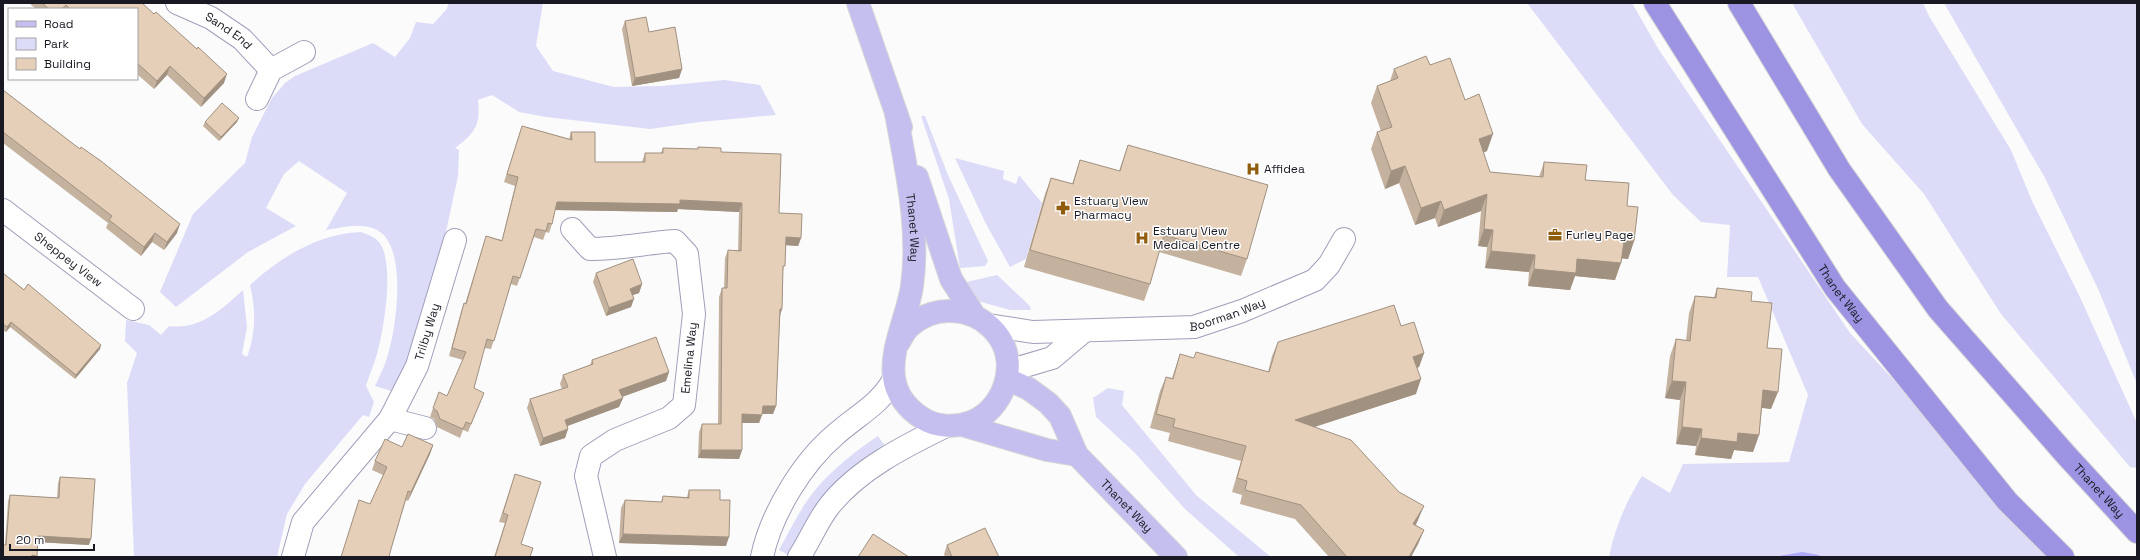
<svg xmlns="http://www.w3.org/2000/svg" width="2140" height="560" viewBox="0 0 2140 560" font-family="'Space Grotesk',sans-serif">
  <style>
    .green { fill: #dddcf8 }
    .water { fill: #b0a8f8 }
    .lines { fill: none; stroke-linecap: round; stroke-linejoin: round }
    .minor-casing { stroke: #a09fba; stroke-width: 24 }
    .major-casing { stroke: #d6d6d7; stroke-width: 24 }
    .highway-casing { stroke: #d6d6d7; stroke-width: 24 }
    .minor { stroke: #fff; stroke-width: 22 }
    .major { stroke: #c4bfee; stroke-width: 22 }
    .highway { stroke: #9c94e2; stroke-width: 22 }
    .wall { fill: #c5b29e }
    .shaded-wall { fill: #a09181 }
    .building { fill: #e5cfb8; stroke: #a09181 }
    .labels { text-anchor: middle; stroke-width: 3; stroke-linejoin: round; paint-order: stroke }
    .street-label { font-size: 12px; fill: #191923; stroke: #fff }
    .poi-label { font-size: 12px; fill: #191923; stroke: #fff; text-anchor: start }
  </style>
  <rect width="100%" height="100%" fill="#fbfbfb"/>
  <g class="green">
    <path d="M449 3H543L536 46 553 71 614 87 661 86 724 80 760 85 776 115 700 122 650 129 546 117 519 112 492 95 478 100C481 125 475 133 455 148L459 150 458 176 444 241 398 393 375 386C379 378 383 369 386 361 396 332 409 247 377 230 362 222 342 227 326 230L347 193 299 161 284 174 266 208 296 226 248 252 176 307 160 292 193 214 245 163 252 137 272 98 285 83 295 76 373 43 395 57 410 38 416 22 433 24 446 10Z"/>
    <path d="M1527 3H1632L1659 50 1850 333 2059 557H1609C1615 527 1626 502 1642 476L1670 493 1683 464 1789 462 1808 395 1758 277H1727L1730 225 1701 222 1673 195Z"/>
    <polygon points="1792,3 1923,3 1929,16 2011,150 2032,201 2079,295 2137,423 2137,468 2130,467 2001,314 1924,194 1862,124"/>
    <polygon points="1944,3 2137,3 2137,384 2099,291 2045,178"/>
    <polygon points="921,116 925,116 948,175 988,261 985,266 960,268 949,199"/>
    <polygon points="955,158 1004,171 1003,179 1016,184 1019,175 1042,203 1026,259 1010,267 986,224"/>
    <path d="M361 232C369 235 377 238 381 245 394 268 384 329 377 354 374 365 369 375 366 386L374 402 369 417 363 415 305 484 287 514 277 557H134L127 383 137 353 125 341 126 320 149 325 161 335 169 326C200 330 221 310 243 290L247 327 242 354 247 357C256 332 256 310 250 285 282 256 318 234 361 232Z"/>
    <polygon points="997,275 1030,306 1031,310 1010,310 974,300 962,283"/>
    <polygon points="1108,388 1124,391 1122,405 1196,495 1271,557 1239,557 1185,509 1135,453 1096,417 1093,398"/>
    <path d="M878 436 887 449 790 556 779 550C787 536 794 521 803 507 821 478 850 455 878 436Z"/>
  </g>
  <polygon class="water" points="1802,552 1819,555 1821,557 1774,557"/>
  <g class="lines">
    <g class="minor-casing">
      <g id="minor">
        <path id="s1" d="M177 3 211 18 242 39 271 70"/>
        <polyline points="257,99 271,70 304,52"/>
        <path id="s2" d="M3 210 133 309"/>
        <path d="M572 229 590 249C619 249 646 243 675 241L687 254 694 314 684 405 669 418 615 440 591 456 586 476 605 557"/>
        <path id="s3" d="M988 325 1033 332 1194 327 1242 311 1315 280 1329 265 1344 239"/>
        <polyline points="1008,371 1052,358 1084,331"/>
        <path id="s4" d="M390 419 417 366 455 240"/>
        <polyline points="293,557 303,522 390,419 425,428"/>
        <path d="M762 557C771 514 802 463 835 435 856 416 880 405 894 379"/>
        <path d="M799 557C810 540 818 520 830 505 859 469 905 446 946 426"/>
      </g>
    </g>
    <g class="major-casing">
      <g id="major">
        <polyline points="858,3 901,127"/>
        <path id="s5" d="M896 113C906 169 920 228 912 286 908 315 890 348 894 377 896 395 908 409 922 418 936 427 955 428 971 422 1003 410 1019 366 999 337 978 307 936 302 909 327 905 331 902 337 899 342"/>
        <polyline points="917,177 951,279 974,315"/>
        <path id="s6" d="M1007 379 1029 389 1048 403 1060 416 1077 455 1176 557"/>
        <polyline points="962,425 1047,450 1077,455"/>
      </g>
    </g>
    <g class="highway-casing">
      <g id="highway">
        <path id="s7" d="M1655 3 1835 288 2007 501 2063 557"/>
        <path id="s8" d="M1739 3 1839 169 1938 309 2067 456 2137 532"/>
      </g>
    </g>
    <use href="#minor" class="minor"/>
    <use href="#major" class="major"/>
    <use href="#highway" class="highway"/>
  </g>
  <g class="wall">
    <polygon points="29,3 142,3 224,83 201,107 167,75 154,89 137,74 137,9 36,9"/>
    <polygon points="625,21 649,32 682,69 679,78 632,86 622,29"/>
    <polygon points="1430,65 1465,100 1487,151 1483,153 1490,172 1539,177 1544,162 1585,180 1627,206 1634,241 1628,259 1622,258 1615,280 1575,276 1570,290 1528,286 1529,272 1485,268 1487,247 1478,246 1481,211 1438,227 1435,218 1415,225 1399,183 1385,189 1371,149 1377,132 1381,131 1371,103 1377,86 1390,81 1394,69"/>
    <polygon points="3,90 177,233 164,250 152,242 141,256 106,228 108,223 3,143"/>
    <polygon points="205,122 237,122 219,141 203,126"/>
    <polygon points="522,126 569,139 571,132 595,162 642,162 645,153 661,153 663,148 697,149 698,147 721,152 779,213 801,238 798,246 786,245 783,272 782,309 780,316 776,406 773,414 762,414 759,423 742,423 742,450 739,459 698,458 699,432 702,424 718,424 719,297 722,288 724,288 725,258 728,250 738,250 739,212 678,209 677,212 555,210 552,224 549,233 546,232 543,240 534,237 517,286 511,284 491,349 484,348 474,388 481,401 468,432 463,430 460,438 437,427 434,419 430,417 433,408 447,396 463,360 449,356 461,312 464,303 465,304 486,236 502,240 515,186 504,182"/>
    <polygon points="1128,145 1247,259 1241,276 1159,252 1150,284 1144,301 1024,267 1045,194 1051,178 1072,184 1080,160 1119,171"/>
    <polygon points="3,273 100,349 75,379 10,327 6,332 3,330"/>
    <polygon points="596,273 642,284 639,293 633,295 631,307 606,316 593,282"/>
    <polygon points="1717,288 1751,301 1767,348 1771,409 1762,408 1759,435 1753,452 1734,450 1731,459 1695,455 1696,446 1676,444 1680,400 1665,398 1670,356 1676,339 1686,340 1689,313 1695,296 1714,297"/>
    <polygon points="1401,326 1424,353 1419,367 1417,368 1416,394 1313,427 1418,520 1416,525 1424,530 1418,544 1411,557 1329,557 1295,519 1240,504 1242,495 1232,492 1241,461 1168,441 1170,433 1150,428 1160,391 1166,377 1172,378 1180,354 1193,358 1268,372 1272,356 1278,342"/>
    <polygon points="592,360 669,372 666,381 622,397 623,398 619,407 567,426 568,429 565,438 540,446 527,408 530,399 562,389 560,384 563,375 590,365"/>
    <polygon points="433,445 430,454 408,501 406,500 391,549 389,557 341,557 359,500 370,504 383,475 372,470 375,461 402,447"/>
    <polygon points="515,474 521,544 530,557 494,557 505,523 499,522"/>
    <polygon points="60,477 89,545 38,542 5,545 8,501 10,495 57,498 58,483"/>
    <polygon points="689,490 720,500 726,546 619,543 621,508 625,500 661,502 663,496 687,497"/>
    <polygon points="947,545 999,557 945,557 944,554"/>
  </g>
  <g class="shaded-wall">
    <polygon points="170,66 167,75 154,89 157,81"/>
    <polygon points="682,69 679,78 632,86 635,78"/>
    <polygon points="227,74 224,83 201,107 204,98"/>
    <polygon points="239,118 237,122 219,141 221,137"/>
    <polygon points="1493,134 1487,151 1472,157 1479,139"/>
    <polygon points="1405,166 1399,183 1385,189 1391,171"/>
    <polygon points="1487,194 1481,211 1438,227 1444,210"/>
    <polygon points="680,200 742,203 739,212 678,209 677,212 554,210 557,202"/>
    <polygon points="1441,201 1435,218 1415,225 1421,208"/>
    <polygon points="180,224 177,233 164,250 167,242"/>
    <polygon points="1484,229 1493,230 1487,247 1478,246"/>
    <polygon points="155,233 152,242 141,256 144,247"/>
    <polygon points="786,237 801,238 798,246 783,245"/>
    <polygon points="1624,241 1634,241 1628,259 1617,258"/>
    <polygon points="1491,251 1535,255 1529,272 1485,268"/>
    <polygon points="1577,259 1621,263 1615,280 1575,276 1570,290 1528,286 1534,269"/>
    <polygon points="642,284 639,293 627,297 630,289"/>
    <polygon points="634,299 631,307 606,316 609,308"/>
    <polygon points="780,309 782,309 779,317"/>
    <polygon points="11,322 10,327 6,332 7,327"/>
    <polygon points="101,345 100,349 75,379 76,375"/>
    <polygon points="1424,353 1419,367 1408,371 1413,357"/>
    <polygon points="669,372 666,381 616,399 619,390"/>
    <polygon points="1421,379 1416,394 1290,435 1295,420"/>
    <polygon points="1672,381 1686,382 1680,400 1665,398"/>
    <polygon points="1763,390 1778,392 1771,409 1757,407"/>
    <polygon points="623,398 619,407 562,428 565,420"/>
    <polygon points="763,406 776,406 773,414 760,414"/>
    <polygon points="742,414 762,415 759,423 739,423"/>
    <polygon points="1682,427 1702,429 1696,446 1676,444"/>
    <polygon points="568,429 565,438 540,446 543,438"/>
    <polygon points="1738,433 1759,435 1753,452 1734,450 1731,459 1695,455 1701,438"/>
    <polygon points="433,445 430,454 408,501 411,492"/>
    <polygon points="701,450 742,450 739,459 698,458"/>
    <polygon points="1424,506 1418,520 1408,538 1413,524"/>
    <polygon points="1424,530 1418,544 1411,557 1409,557"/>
    <polygon points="623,534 729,537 726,546 619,543"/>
    <polygon points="38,536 91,539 89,545 36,542"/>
    <polygon points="32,555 37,556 36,557 31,557"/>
  </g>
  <g class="building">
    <polygon points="42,3 142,3 154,14 156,12 197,49 198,47 227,74 204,98 170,66 157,81 137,63 137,9 70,9 66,5 62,9 49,9"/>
    <polygon points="646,17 649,32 675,27 682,69 635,78 625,21"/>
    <polygon points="1426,56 1430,65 1450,58 1465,100 1479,94 1493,134 1479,139 1490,172 1543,177 1544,162 1587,165 1585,180 1629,183 1627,206 1638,207 1634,241 1624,241 1621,263 1577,259 1576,273 1534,269 1535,255 1491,251 1493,230 1484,229 1487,194 1444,210 1441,201 1421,208 1405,166 1391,171 1377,132 1392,127 1377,86 1398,78 1394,69"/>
    <polygon points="3,90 80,149 81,147 101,161 180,224 167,242 155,233 144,247 109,220 112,216 3,132"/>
    <polygon points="222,103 239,118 221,137 205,122"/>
    <polygon points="522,126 572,140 571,132 595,132 595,162 645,162 645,153 663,153 663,148 698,149 698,147 721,148 721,152 781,154 779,213 802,214 801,238 786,237 785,266 783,266 782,309 780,309 776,406 763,406 762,415 742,414 742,450 701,450 702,424 721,424 722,288 727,288 728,250 741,251 742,203 680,200 680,204 557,202 552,224 548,223 546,231 536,229 520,278 513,276 494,341 487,339 474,388 484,393 471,424 466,422 463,429 440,419 437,411 433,408 439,392 447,396 466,352 452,348 464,303 466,304 486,236 502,241 518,177 507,174"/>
    <polygon points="1128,145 1268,185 1247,259 1164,235 1150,284 1030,250 1051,178 1073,184 1080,160 1120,171"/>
    <polygon points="633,259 642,284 630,289 634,299 609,308 596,273"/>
    <polygon points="3,273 24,290 28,284 101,345 76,375 11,322 7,327 3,324"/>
    <polygon points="1717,288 1752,292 1751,301 1772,303 1767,348 1782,349 1778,392 1763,390 1759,435 1738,433 1737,442 1701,438 1702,429 1682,427 1686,382 1672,381 1676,339 1690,341 1695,296 1716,298"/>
    <polygon points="1394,305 1401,326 1414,322 1424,353 1413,357 1421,379 1295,420 1351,440 1399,492 1424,506 1413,524 1424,530 1409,557 1347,557 1301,505 1245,490 1247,481 1237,478 1246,446 1173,427 1175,419 1156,414 1166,377 1173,379 1180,354 1194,358 1196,352 1269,372 1278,342"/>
    <polygon points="656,337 669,372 619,390 623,398 565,420 568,429 543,438 530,399 568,387 563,375 593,364 592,360"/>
    <polygon points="408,434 433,445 411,492 408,491 391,549 389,557 341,557 359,500 370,504 387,467 375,461 385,439 402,447"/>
    <polygon points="515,474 541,482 521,544 533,548 530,557 495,557 508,515 503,513"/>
    <polygon points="60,477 95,479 91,539 38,536 37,556 32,555 31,557 3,557 3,545 6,545 10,495 59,498"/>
    <polygon points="689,490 720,490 720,500 730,500 729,537 623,534 625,500 662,502 663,496 689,498"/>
    <polygon points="985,528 999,557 952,557 947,545"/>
    <polygon points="873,534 909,557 858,557"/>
  </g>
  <defs>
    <g id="hospital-bare" transform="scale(1.08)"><path d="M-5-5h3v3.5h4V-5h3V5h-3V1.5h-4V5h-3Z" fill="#905c0d" stroke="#fff" stroke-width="2.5" paint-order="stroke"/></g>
    <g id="pharmacy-bare" transform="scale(1.08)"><path d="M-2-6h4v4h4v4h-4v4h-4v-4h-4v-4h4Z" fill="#905c0d" stroke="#fff" stroke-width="2.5" paint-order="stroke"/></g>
    <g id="office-bare" transform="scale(1.08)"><path d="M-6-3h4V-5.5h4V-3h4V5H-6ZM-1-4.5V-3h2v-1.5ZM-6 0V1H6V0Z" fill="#905c0d" stroke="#fff" stroke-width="2.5" paint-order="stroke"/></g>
  </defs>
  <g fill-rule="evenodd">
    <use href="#hospital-bare" x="1253" y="169"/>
    <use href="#pharmacy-bare" x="1063" y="208"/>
    <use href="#office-bare" x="1555" y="235"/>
    <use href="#hospital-bare" x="1142" y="238"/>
  </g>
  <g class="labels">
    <g class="street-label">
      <text dy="4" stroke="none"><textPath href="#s1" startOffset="59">Sand End</textPath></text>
      <text dy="4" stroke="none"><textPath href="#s5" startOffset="116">Thanet Way</textPath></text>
      <text dy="4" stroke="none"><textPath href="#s2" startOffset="82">Sheppey View</textPath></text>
      <text dy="4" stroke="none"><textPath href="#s7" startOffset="345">Thanet Way</textPath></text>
      <text dy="4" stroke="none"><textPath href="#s3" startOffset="242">Boorman Way</textPath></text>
      <text dy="4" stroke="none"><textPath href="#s4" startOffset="95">Trilby Way</textPath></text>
      <text transform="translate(689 358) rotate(-84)" y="4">Emelina Way</text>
      <text dy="4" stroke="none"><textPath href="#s8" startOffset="608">Thanet Way</textPath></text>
      <text dy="4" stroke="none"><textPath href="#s6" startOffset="179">Thanet Way</textPath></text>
    </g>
    <g class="poi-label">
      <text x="1264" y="173">Affidea</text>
      <text x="1074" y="205">Estuary View<tspan x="1074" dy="14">Pharmacy</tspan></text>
      <text x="1153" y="235">Estuary View<tspan x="1153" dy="14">Medical Centre</tspan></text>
      <text x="1566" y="239">Furley Page</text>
    </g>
  </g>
  <rect width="2140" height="560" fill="none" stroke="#191923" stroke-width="8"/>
  <rect x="8" y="8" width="130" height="72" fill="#ffffff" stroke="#a3a3a7"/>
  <rect x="16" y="21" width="20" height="6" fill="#c4bfee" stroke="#a3a3a7"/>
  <text x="44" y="28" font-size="12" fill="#191923">Road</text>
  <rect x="16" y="38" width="20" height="12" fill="#dddcf8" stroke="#a3a3a7"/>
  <text x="44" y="48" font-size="12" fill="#191923">Park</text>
  <rect x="16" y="58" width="20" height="12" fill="#e5cfb8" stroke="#a3a3a7"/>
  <text x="44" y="68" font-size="12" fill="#191923">Building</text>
  <path d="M10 544v6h84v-6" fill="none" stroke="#191923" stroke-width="2"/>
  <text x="16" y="544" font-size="12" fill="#191923" stroke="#ffffff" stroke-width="3" paint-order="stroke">20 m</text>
</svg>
